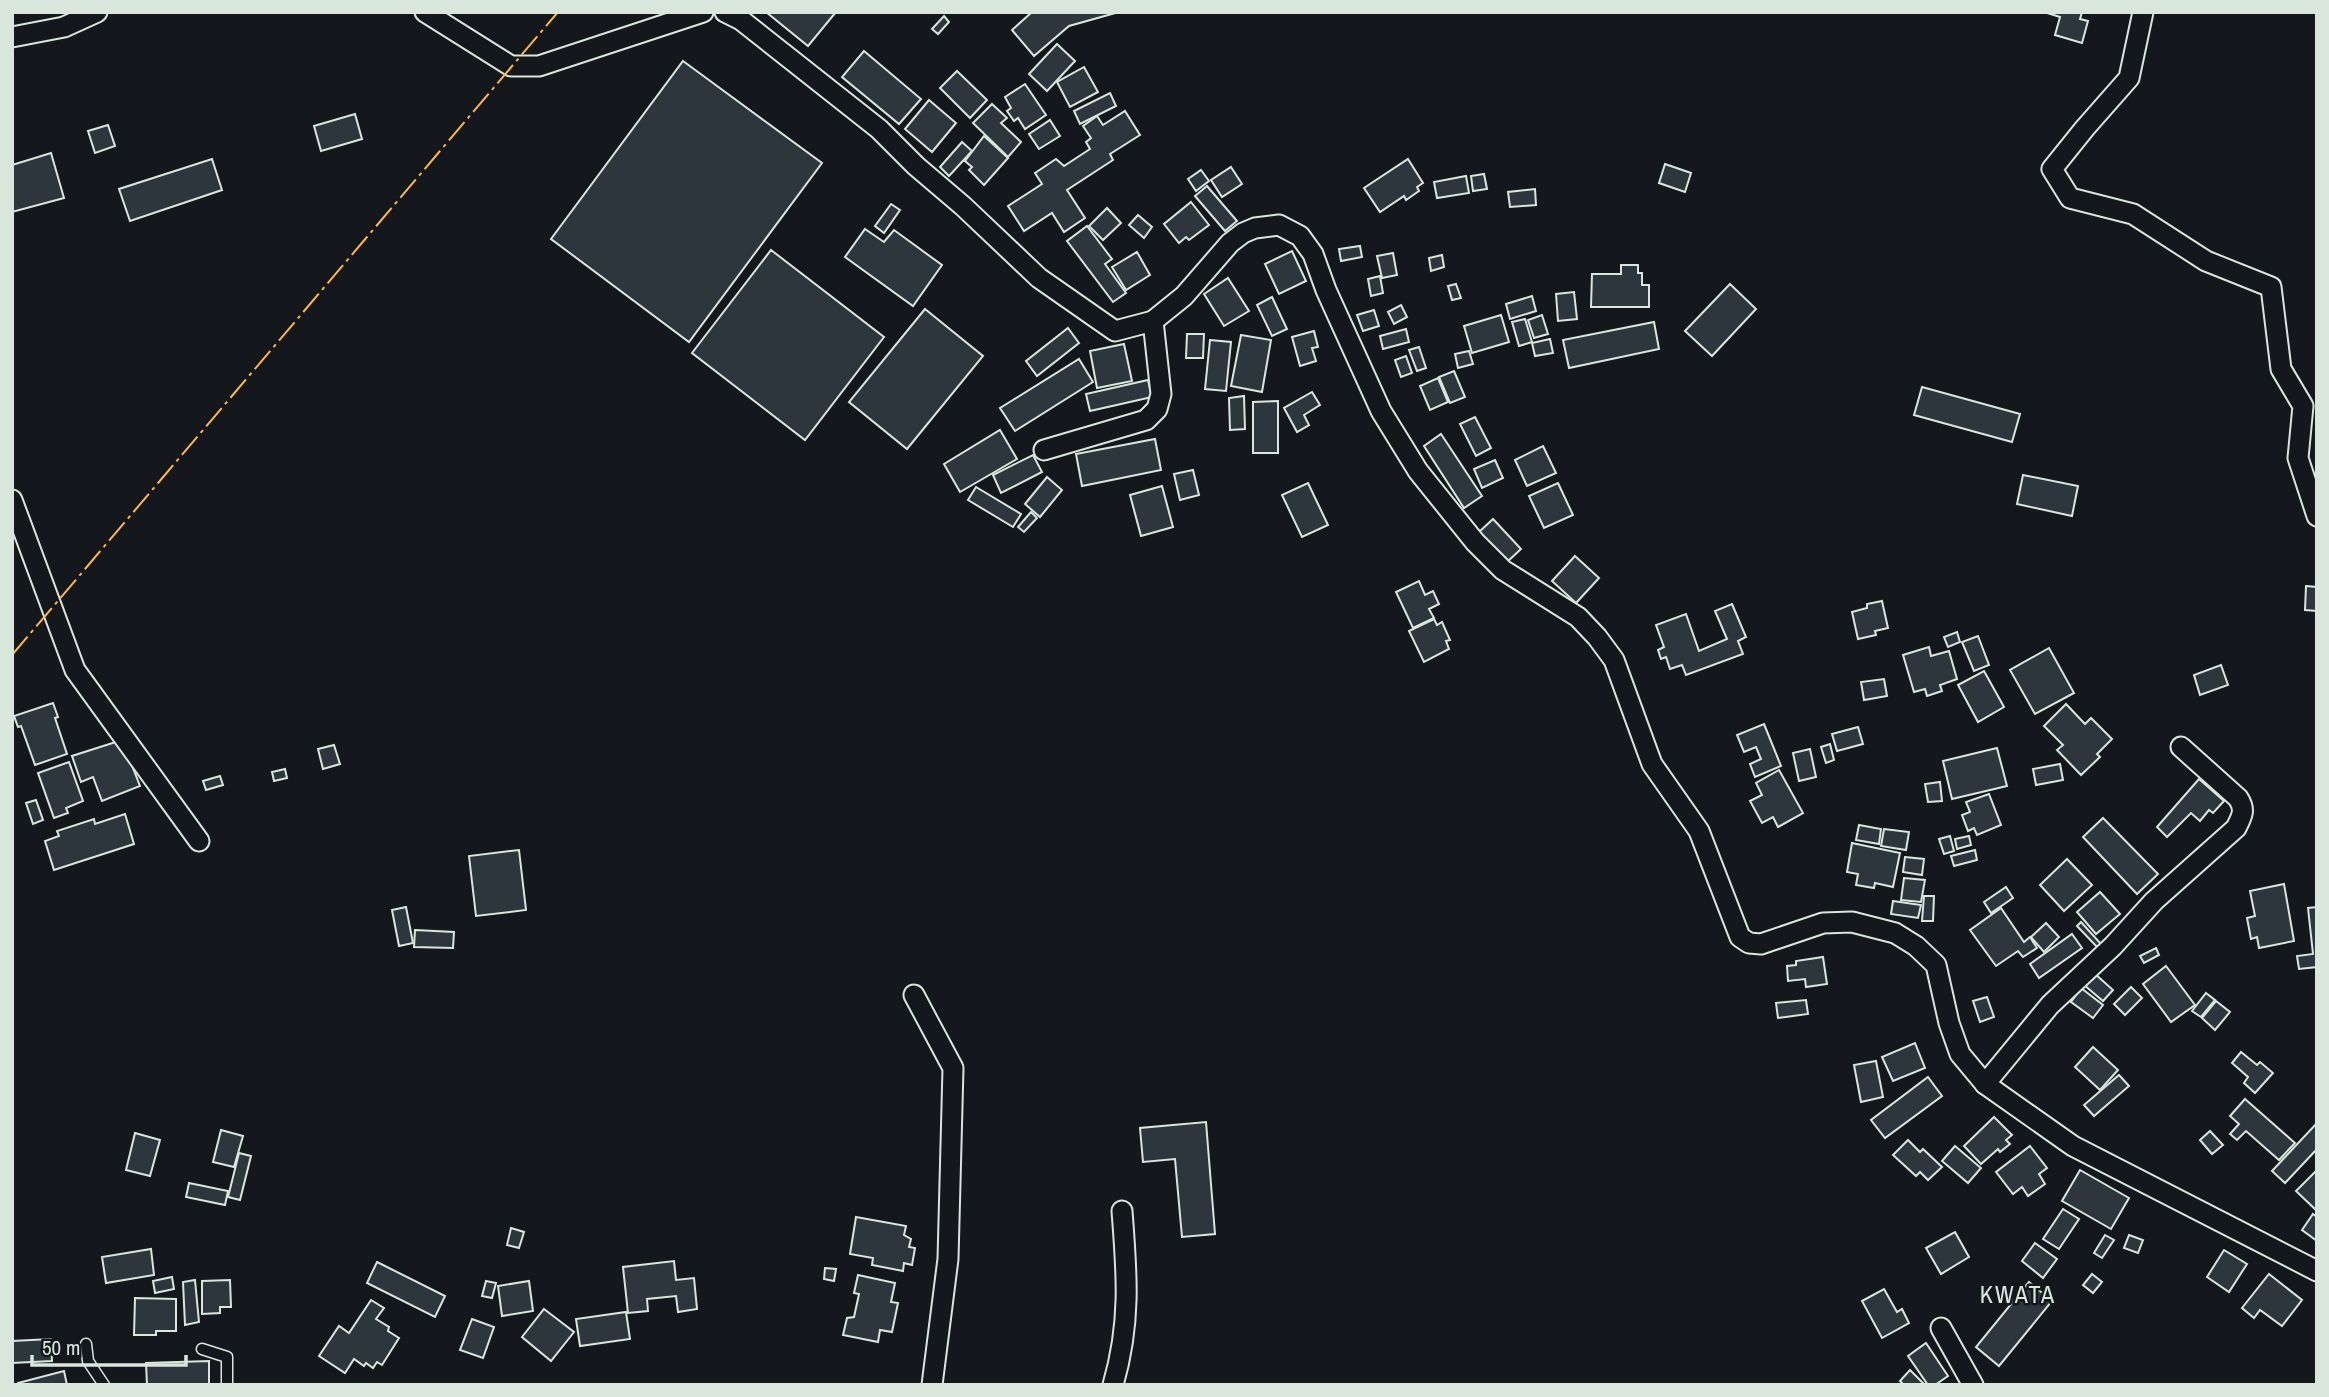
<svg xmlns="http://www.w3.org/2000/svg" width="2329" height="1397" viewBox="0 0 2329 1397" font-family="'Archivo Narrow',sans-serif">
  <style>
    .building { fill: #2c363c; stroke: #d8e6dc; stroke-width: 2 }
    .lines { fill: none; stroke-linecap: round; stroke-linejoin: round }
    .lane-casing { stroke: #d8e6dc; stroke-width: 13 }
    .street-casing { stroke: #d8e6dc; stroke-width: 23 }
    .lane { stroke: #14181c; stroke-width: 10 }
    .street { stroke: #14181c; stroke-width: 19 }
    .power { stroke: #ffb74d; stroke-width: 2; stroke-dasharray: 24 5 3.5 5; stroke-linecap: butt }
    .labels { text-anchor: middle; stroke-width: 5; stroke-linejoin: round; paint-order: stroke }
    .quarter-label { font-size: 24px; letter-spacing: 2px; fill: #d8e6dc; stroke: #14181c }
  </style>
  <rect width="100%" height="100%" fill="#14181c"/>
  <g class="building">
    <polygon points="766,12 836,12 808,46"/>
    <polygon points="1032,12 1119,12 1069,26 1034,56 1012,30"/>
    <polygon points="2044,12 2082,12 2080,19 2088,21 2082,43 2055,35 2060,17"/>
    <polygon points="944,16 949,22 938,34 932,29"/>
    <polygon points="1057,44 1075,61 1047,91 1029,74"/>
    <polygon points="864,51 921,99 899,124 842,77"/>
    <polygon points="683,61 822,163 689,342 551,239"/>
    <polygon points="1084,67 1098,92 1070,107 1057,82"/>
    <polygon points="957,71 987,100 970,118 940,88"/>
    <polygon points="1025,84 1046,115 1025,129 1018,118 1014,121 1007,111 1011,108 1005,97"/>
    <polygon points="1110,93 1116,106 1080,124 1074,111"/>
    <polygon points="929,100 956,123 932,152 905,129"/>
    <polygon points="992,104 1007,118 1001,123 1021,142 1008,157 973,123"/>
    <polygon points="1125,111 1140,135 1110,154 1113,160 1067,190 1085,218 1064,232 1052,213 1024,231 1008,206 1042,184 1035,173 1056,159 1064,166 1090,149 1086,142 1091,138 1083,126 1097,116 1103,125"/>
    <polygon points="355,114 362,139 321,151 314,126"/>
    <polygon points="1050,120 1060,136 1039,149 1029,134"/>
    <polygon points="108,125 115,146 95,153 88,131"/>
    <polygon points="984,136 1008,158 984,185 969,170 972,167 965,161"/>
    <polygon points="962,142 972,151 949,176 940,167"/>
    <polygon points="51,153 64,198 12,212 12,165"/>
    <polygon points="212,159 222,190 130,221 119,189"/>
    <polygon points="1408,159 1423,183 1417,187 1419,191 1406,200 1404,196 1380,212 1364,188"/>
    <polygon points="1665,164 1691,173 1685,192 1659,183"/>
    <polygon points="1231,167 1242,184 1222,197 1211,180"/>
    <polygon points="1201,170 1209,181 1196,191 1188,179"/>
    <polygon points="1484,174 1487,189 1473,191 1471,176"/>
    <polygon points="1466,176 1469,193 1437,198 1434,182"/>
    <polygon points="1207,186 1237,221 1225,231 1195,196"/>
    <polygon points="1535,189 1536,205 1510,207 1508,192"/>
    <polygon points="1191,202 1209,225 1189,240 1186,237 1179,243 1164,224"/>
    <polygon points="891,204 900,210 884,233 875,226"/>
    <polygon points="1107,208 1121,223 1103,240 1089,226"/>
    <polygon points="1138,215 1152,227 1144,238 1129,225"/>
    <polygon points="1087,226 1112,259 1105,264 1126,293 1113,302 1067,241"/>
    <polygon points="865,229 884,242 894,230 942,265 913,306 845,257"/>
    <polygon points="1360,246 1362,257 1341,261 1339,249"/>
    <polygon points="771,250 884,337 805,440 692,353"/>
    <polygon points="1292,251 1306,281 1279,294 1265,264"/>
    <polygon points="1137,252 1150,275 1126,290 1112,267"/>
    <polygon points="1393,253 1397,275 1382,278 1377,256"/>
    <polygon points="1442,255 1444,267 1431,271 1429,258"/>
    <polygon points="1621,265 1638,265 1638,273 1642,273 1642,285 1649,285 1649,307 1591,307 1592,274 1621,274"/>
    <polygon points="1380,276 1383,293 1371,296 1368,279"/>
    <polygon points="1228,278 1249,311 1224,326 1204,294"/>
    <polygon points="1456,284 1461,298 1452,300 1448,286"/>
    <polygon points="1730,284 1756,309 1712,356 1685,331"/>
    <polygon points="1574,292 1577,319 1558,321 1556,294"/>
    <polygon points="1532,296 1536,311 1510,319 1506,304"/>
    <polygon points="1272,297 1287,329 1272,336 1257,305"/>
    <polygon points="1401,305 1407,317 1394,324 1388,312"/>
    <polygon points="925,309 983,356 907,449 849,402"/>
    <polygon points="1374,310 1379,326 1363,331 1357,315"/>
    <polygon points="1501,315 1509,342 1472,353 1464,326"/>
    <polygon points="1542,315 1548,334 1534,338 1528,320"/>
    <polygon points="1525,319 1532,342 1519,346 1512,322"/>
    <polygon points="1654,322 1659,349 1569,368 1563,340"/>
    <polygon points="1068,328 1079,343 1037,376 1026,361"/>
    <polygon points="1406,329 1409,342 1383,349 1380,336"/>
    <polygon points="1314,331 1318,347 1312,348 1316,361 1300,366 1292,337"/>
    <polygon points="1187,334 1204,334 1203,358 1186,358"/>
    <polygon points="1241,335 1271,340 1262,392 1231,386"/>
    <polygon points="1550,339 1553,353 1535,356 1532,343"/>
    <polygon points="1210,340 1231,342 1226,391 1205,389"/>
    <polygon points="1124,344 1132,381 1097,388 1090,351"/>
    <polygon points="1419,347 1426,368 1417,371 1409,350"/>
    <polygon points="1469,351 1473,364 1458,368 1455,354"/>
    <polygon points="1406,356 1412,373 1401,377 1395,360"/>
    <polygon points="1079,359 1093,382 1015,431 1000,408"/>
    <polygon points="1454,371 1465,397 1450,403 1439,377"/>
    <polygon points="1438,378 1448,402 1430,410 1420,386"/>
    <polygon points="1148,380 1152,397 1090,411 1086,394"/>
    <polygon points="1922,387 2020,414 2012,442 1914,415"/>
    <polygon points="1312,392 1320,405 1304,415 1309,425 1297,432 1284,408"/>
    <polygon points="1244,396 1245,429 1230,430 1229,398"/>
    <polygon points="1278,401 1278,453 1253,453 1253,402"/>
    <polygon points="1475,417 1491,448 1476,456 1460,424"/>
    <polygon points="1000,430 1017,459 960,492 944,464"/>
    <polygon points="1441,434 1482,496 1464,508 1424,446"/>
    <polygon points="1155,439 1161,470 1082,486 1076,454"/>
    <polygon points="1543,446 1556,473 1527,486 1515,460"/>
    <polygon points="1033,455 1042,472 1001,493 993,475"/>
    <polygon points="1495,460 1503,478 1482,488 1474,469"/>
    <polygon points="1193,470 1199,495 1180,500 1174,474"/>
    <polygon points="2023,475 2078,486 2072,516 2017,504"/>
    <polygon points="1047,477 1062,490 1040,517 1025,504"/>
    <polygon points="1308,483 1328,525 1302,537 1282,495"/>
    <polygon points="1558,483 1573,515 1544,528 1529,496"/>
    <polygon points="1162,486 1173,527 1141,536 1130,495"/>
    <polygon points="976,487 1021,514 1013,527 968,500"/>
    <polygon points="1031,512 1037,518 1024,532 1018,527"/>
    <polygon points="1493,519 1521,549 1507,562 1479,532"/>
    <polygon points="1575,556 1599,578 1576,603 1552,581"/>
    <polygon points="1419,581 1425,595 1433,591 1439,604 1429,609 1434,618 1413,628 1396,592"/>
    <polygon points="2306,586 2317,587 2317,611 2305,610"/>
    <polygon points="1882,601 1888,628 1875,631 1876,635 1858,639 1852,612 1867,608 1867,604"/>
    <polygon points="1732,604 1746,637 1738,641 1743,654 1686,675 1682,665 1670,669 1666,657 1661,659 1658,650 1664,647 1656,625 1686,614 1699,651 1727,639 1715,611"/>
    <polygon points="1434,619 1437,625 1442,622 1450,640 1446,641 1449,649 1424,662 1409,631"/>
    <polygon points="1957,632 1960,642 1948,647 1944,637"/>
    <polygon points="1978,636 1989,665 1974,671 1962,642"/>
    <polygon points="1929,647 1931,656 1949,651 1957,679 1940,685 1942,691 1927,696 1925,689 1914,692 1903,655"/>
    <polygon points="2049,648 2074,693 2035,714 2010,670"/>
    <polygon points="2221,665 2228,685 2200,695 2194,675"/>
    <polygon points="1984,671 2004,707 1978,722 1958,685"/>
    <polygon points="1884,679 1887,696 1864,700 1861,682"/>
    <polygon points="53,703 58,717 55,718 67,754 35,765 21,726 18,727 14,716"/>
    <polygon points="2066,704 2085,724 2091,718 2112,739 2097,754 2100,757 2081,775 2057,750 2063,745 2044,726"/>
    <polygon points="1764,724 1781,766 1755,777 1750,764 1761,759 1756,747 1744,752 1737,735"/>
    <polygon points="1858,727 1863,744 1837,751 1832,734"/>
    <polygon points="122,740 140,786 102,801 93,777 81,782 72,756"/>
    <polygon points="1830,744 1834,760 1826,763 1821,747"/>
    <polygon points="334,745 340,764 323,769 318,749"/>
    <polygon points="1997,748 2007,786 1952,799 1943,761"/>
    <polygon points="1810,749 1816,777 1799,781 1793,753"/>
    <polygon points="69,762 83,801 66,808 68,813 54,818 38,773"/>
    <polygon points="2060,764 2063,780 2036,785 2033,769"/>
    <polygon points="285,769 287,778 274,781 272,772"/>
    <polygon points="1779,770 1803,813 1778,827 1773,817 1762,823 1750,801 1762,795 1756,783"/>
    <polygon points="220,776 223,785 206,790 203,781"/>
    <polygon points="2199,779 2224,801 2213,813 2209,810 2200,821 2191,813 2167,837 2157,827"/>
    <polygon points="1940,782 1942,801 1928,802 1925,784"/>
    <polygon points="1989,794 2001,825 1977,835 1974,828 1968,831 1962,815 1970,812 1966,802"/>
    <polygon points="36,800 43,820 33,824 26,803"/>
    <polygon points="125,814 134,844 54,870 45,841 59,836 57,831 94,819 95,824"/>
    <polygon points="2103,818 2158,874 2137,894 2083,837"/>
    <polygon points="1859,825 1881,829 1879,844 1856,840"/>
    <polygon points="1884,829 1909,832 1906,850 1881,846"/>
    <polygon points="1950,836 1954,851 1944,854 1939,839"/>
    <polygon points="1969,836 1971,845 1957,849 1955,839"/>
    <polygon points="1852,843 1900,853 1893,887 1875,883 1874,888 1856,885 1858,874 1847,872"/>
    <polygon points="519,850 526,910 476,916 469,856"/>
    <polygon points="1975,850 1977,860 1954,866 1951,856"/>
    <polygon points="1905,857 1924,859 1922,875 1903,872"/>
    <polygon points="2067,859 2092,885 2064,911 2040,885"/>
    <polygon points="1904,878 1925,880 1921,902 1901,900"/>
    <polygon points="2284,884 2294,941 2259,948 2257,937 2251,939 2247,918 2255,916 2250,891"/>
    <polygon points="2006,887 2013,898 1991,913 1984,902"/>
    <polygon points="2100,892 2120,914 2096,934 2077,912"/>
    <polygon points="1924,896 1934,896 1933,921 1922,921"/>
    <polygon points="1893,901 1921,905 1918,918 1891,914"/>
    <polygon points="406,907 413,943 399,946 392,910"/>
    <polygon points="2317,907 2317,967 2299,969 2297,956 2313,954 2308,908"/>
    <polygon points="2001,908 2024,942 2030,937 2037,948 2023,957 2018,951 1996,966 1970,930"/>
    <polygon points="2081,922 2101,944 2097,947 2077,926"/>
    <polygon points="2046,923 2059,937 2044,952 2031,937"/>
    <polygon points="415,930 454,932 453,948 414,947"/>
    <polygon points="2072,934 2082,948 2039,978 2030,964"/>
    <polygon points="2156,948 2159,955 2144,963 2140,956"/>
    <polygon points="1823,957 1827,984 1806,987 1805,979 1788,981 1787,966 1796,965 1796,961"/>
    <polygon points="2166,966 2195,1005 2171,1022 2143,984"/>
    <polygon points="2094,973 2113,990 2103,1001 2084,985"/>
    <polygon points="2131,987 2142,998 2125,1015 2114,1004"/>
    <polygon points="2081,988 2103,1005 2093,1018 2071,1002"/>
    <polygon points="2206,993 2215,1000 2201,1017 2192,1011"/>
    <polygon points="1987,997 1994,1017 1980,1022 1973,1001"/>
    <polygon points="1806,1000 1808,1014 1778,1018 1776,1003"/>
    <polygon points="2216,1001 2230,1012 2215,1030 2202,1018"/>
    <polygon points="1915,1043 1925,1068 1893,1081 1882,1057"/>
    <polygon points="2093,1047 2118,1070 2100,1090 2075,1067"/>
    <polygon points="2241,1052 2257,1065 2260,1062 2273,1073 2255,1093 2244,1083 2248,1077 2232,1063"/>
    <polygon points="1876,1061 1883,1097 1861,1102 1854,1065"/>
    <polygon points="2119,1075 2129,1086 2094,1116 2084,1105"/>
    <polygon points="1928,1077 1942,1096 1885,1138 1871,1120"/>
    <polygon points="2245,1099 2295,1143 2279,1160 2246,1131 2237,1140 2230,1134 2239,1124 2230,1116"/>
    <polygon points="1994,1117 2012,1135 2006,1140 2010,1144 2000,1152 1998,1149 1981,1164 1964,1146"/>
    <polygon points="1206,1122 1215,1234 1182,1237 1175,1159 1143,1162 1140,1128"/>
    <polygon points="2317,1123 2317,1149 2285,1183 2272,1171"/>
    <polygon points="221,1130 243,1136 234,1167 213,1162"/>
    <polygon points="2210,1131 2223,1145 2212,1154 2200,1140"/>
    <polygon points="135,1133 160,1140 150,1176 126,1170"/>
    <polygon points="1908,1140 1920,1152 1923,1149 1942,1167 1928,1180 1920,1172 1916,1176 1893,1155"/>
    <polygon points="1955,1146 1981,1168 1968,1183 1942,1161"/>
    <polygon points="2030,1146 2047,1168 2039,1174 2045,1184 2028,1196 2022,1187 2013,1194 1996,1172"/>
    <polygon points="239,1153 251,1156 240,1200 228,1197"/>
    <polygon points="2080,1170 2129,1198 2111,1229 2062,1201"/>
    <polygon points="2317,1170 2317,1209 2316,1210 2296,1191"/>
    <polygon points="189,1183 228,1191 225,1205 186,1197"/>
    <polygon points="2063,1209 2079,1219 2059,1249 2043,1239"/>
    <polygon points="2313,1214 2317,1217 2317,1241 2302,1230"/>
    <polygon points="856,1217 906,1226 904,1235 911,1239 909,1247 915,1248 912,1265 904,1263 903,1271 872,1265 873,1258 850,1254"/>
    <polygon points="511,1228 524,1232 519,1248 507,1245"/>
    <polygon points="1955,1232 1969,1257 1941,1274 1926,1248"/>
    <polygon points="2105,1235 2114,1240 2102,1258 2094,1253"/>
    <polygon points="2129,1235 2143,1240 2138,1253 2124,1248"/>
    <polygon points="2035,1243 2057,1259 2043,1278 2022,1261"/>
    <polygon points="151,1249 154,1275 106,1283 102,1257"/>
    <polygon points="2224,1250 2247,1264 2229,1292 2207,1277"/>
    <polygon points="674,1261 676,1280 694,1278 697,1309 678,1312 676,1296 647,1299 648,1311 628,1313 623,1267"/>
    <polygon points="377,1262 445,1296 435,1317 367,1283"/>
    <polygon points="825,1268 836,1269 834,1281 824,1279"/>
    <polygon points="2092,1274 2102,1282 2093,1293 2083,1285"/>
    <polygon points="2269,1274 2302,1300 2282,1326 2260,1310 2254,1318 2242,1308"/>
    <polygon points="858,1275 895,1283 891,1302 898,1303 892,1332 880,1330 878,1342 843,1335 847,1318 854,1317 859,1294 854,1293"/>
    <polygon points="172,1277 174,1289 155,1293 153,1281"/>
    <polygon points="195,1280 199,1322 185,1325 183,1282"/>
    <polygon points="230,1280 231,1307 220,1307 220,1313 202,1314 202,1281"/>
    <polygon points="486,1281 496,1283 492,1298 482,1296"/>
    <polygon points="529,1281 533,1311 502,1316 498,1286"/>
    <polygon points="2029,1282 2052,1301 1999,1366 1976,1347"/>
    <polygon points="1884,1289 1897,1312 1902,1309 1909,1323 1882,1338 1862,1301"/>
    <polygon points="135,1298 176,1299 176,1331 156,1331 156,1335 134,1335"/>
    <polygon points="371,1300 384,1308 376,1319 389,1327 388,1331 399,1338 382,1365 377,1362 373,1368 366,1363 364,1366 354,1359 345,1373 319,1356 339,1326 349,1333"/>
    <polygon points="544,1309 574,1332 551,1361 522,1337"/>
    <polygon points="626,1312 630,1339 580,1346 576,1319"/>
    <polygon points="472,1319 494,1327 483,1358 460,1350"/>
    <polygon points="51,1339 52,1361 12,1363 12,1341"/>
    <polygon points="1926,1343 1948,1376 1935,1385 1928,1385 1908,1356"/>
    <polygon points="209,1361 209,1385 147,1385 146,1363"/>
    <polygon points="1910,1370 1923,1383 1921,1385 1904,1385 1900,1381"/>
    <polygon points="64,1371 67,1385 18,1385 18,1383"/>
  </g>
  <g class="lines">
    <g class="lane-casing">
      <g id="lane">
        <polyline points="86,1344 88,1361 104,1385"/>
        <polyline points="202,1349 227,1357 227,1385"/>
      </g>
    </g>
    <g class="street-casing">
      <g id="street">
        <polyline points="425,12 511,66 539,66 703,12"/>
        <polyline points="725,12 741,20 879,129 916,166 963,206 1039,278 1115,331 1153,321 1184,296 1230,243 1243,233 1255,228 1279,225 1300,236 1313,254 1326,290 1381,411 1418,471 1475,542 1503,570 1578,617 1597,637 1614,660 1652,764 1699,831 1740,937 1749,943 1761,944 1823,923 1852,922 1895,933 1916,946 1936,965 1949,1023 1960,1054 1985,1084 2073,1146 2317,1271"/>
        <polyline points="2143,12 2129,78 2085,128 2052,169 2070,198 2133,214 2206,261 2271,287 2281,369 2303,406 2298,458 2317,516"/>
        <polyline points="12,37 64,27 97,12"/>
        <polyline points="1044,450 1146,420 1157,409 1161,394 1153,321"/>
        <polyline points="12,500 75,670 199,841"/>
        <polyline points="914,995 953,1068 948,1259 932,1385"/>
        <path d="M1985 1084 2050 1005 2113 946 2154 901 2236 828C2242 816 2246 810 2238 798L2181 747"/>
        <polyline points="1941,1328 1973,1385"/>
        <path d="M1113 1385C1131 1323 1127 1274 1122 1211"/>
      </g>
    </g>
    <use href="#lane" class="lane"/>
    <use href="#street" class="street"/>
    <polyline class="power" points="12,655 558,12"/>
  </g>
  <g class="labels">
    <g class="quarter-label">
      <text x="2018" y="1303">KWATA</text>
    </g>
  </g>
  <rect width="2329" height="1397" fill="none" stroke="#d8e6dc" stroke-width="28"/>
  <path d="M32 1355v10h154v-10" fill="none" stroke="#d8e6dc" stroke-width="3.5"/>
  <text x="42" y="1355" font-size="21" fill="#d8e6dc" stroke="#14181c" stroke-width="5" paint-order="stroke">50 m</text>
</svg>
